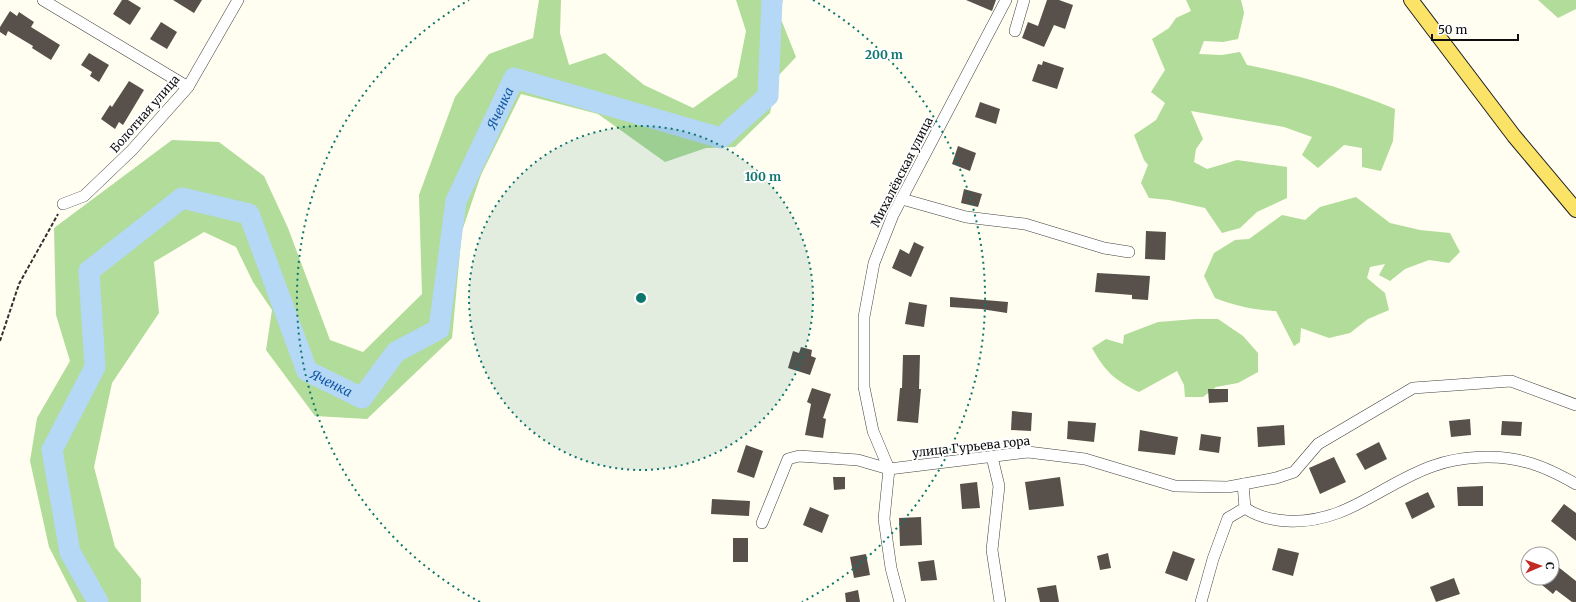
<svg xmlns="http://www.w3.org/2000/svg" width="1576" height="602" viewBox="0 0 1576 602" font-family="Merriweather,serif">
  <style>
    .forest { fill: #b1dc99 }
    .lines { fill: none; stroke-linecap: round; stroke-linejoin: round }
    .river { stroke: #b5d8f7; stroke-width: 21 }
    .building { fill: #58514b }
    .minor-casing { stroke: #424242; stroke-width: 12 }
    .major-casing { stroke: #202020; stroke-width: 16 }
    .path { stroke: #313131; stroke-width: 2; stroke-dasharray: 4 2; stroke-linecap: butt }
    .minor { stroke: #fff; stroke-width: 11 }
    .major { stroke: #fae366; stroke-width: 14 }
    .ring { fill: none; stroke: #0f766e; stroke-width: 2; stroke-dasharray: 2 4 }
    .labels { text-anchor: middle; stroke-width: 4; stroke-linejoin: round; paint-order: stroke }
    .street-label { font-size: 12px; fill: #0f0f0f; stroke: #fff }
    .water-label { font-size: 13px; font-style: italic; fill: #1559a4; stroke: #fff }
    .centre { fill: #0f766e; stroke: #fff; stroke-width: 2 }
    .ring-label { font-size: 12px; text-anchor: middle; font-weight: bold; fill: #0f766e; stroke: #fff; stroke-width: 4; stroke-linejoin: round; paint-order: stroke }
  </style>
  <rect width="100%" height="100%" fill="#fffef1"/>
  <g class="forest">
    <polygon points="539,0 561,0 560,33 569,65 605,53 644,85 693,108 737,77 746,31 736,0 783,0 779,14 796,57 778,76 770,113 735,147 706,148 665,162 598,114 521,94 481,175 462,231 452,338 367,419 315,416 266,350 272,310 253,282 236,247 204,232 154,262 159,313 112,383 94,467 115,547 141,579 141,602 77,602 49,547 30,461 37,418 70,361 56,315 54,228 172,140 219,142 264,176 288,228 330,340 363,352 422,294 419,195 455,97 489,54 533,38"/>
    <path d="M1186 0H1241L1244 13 1238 39 1223 42 1204 41 1199 54 1222 55 1240 52 1247 65C1299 75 1347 89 1395 109L1393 141 1381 171 1362 167V148L1344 145 1318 168 1302 155 1312 137 1284 127 1191 111 1203 139 1196 149 1194 162 1207 169 1237 160 1287 167V198L1257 212 1240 228 1222 233 1205 208 1169 200 1149 198 1141 183 1148 165 1144 160 1134 135 1156 120 1165 103 1151 92 1165 70 1152 39 1169 28 1176 18 1191 11Z"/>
    <polygon points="1538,0 1576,0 1576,9 1558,18"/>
    <path d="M1356 197 1390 223 1420 230 1450 233 1460 252 1449 263 1429 260 1405 269 1390 281 1379 275 1385 264 1370 267 1367 278 1385 293 1389 310 1368 319 1350 333 1329 338 1301 328 1300 342 1294 346 1276 311C1254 310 1236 306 1215 298L1204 276 1214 253 1235 240 1249 239 1282 215 1305 220 1320 207Z"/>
    <path d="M1195 319H1218L1243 336 1258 353V372L1238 383 1216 387 1203 397H1185L1184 385 1177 371 1139 392C1115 381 1104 370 1092 348L1106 339 1123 344 1124 335 1158 322Z"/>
  </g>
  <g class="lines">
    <path class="river" id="s1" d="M98 602 70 552 52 450 95 367 89 271 182 198 249 214 307 371 362 398 396 352 439 329 456 201 514 78 721 138 768 96 772 0"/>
  </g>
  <g class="building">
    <polygon points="122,0 128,0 141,8 130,25 113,14"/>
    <polygon points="173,0 202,0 194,13"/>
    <polygon points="966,0 996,0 992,11"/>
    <polygon points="1047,0 1059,0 1073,5 1065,29 1054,25 1044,47 1022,38 1028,22 1038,26"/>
    <polygon points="10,11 17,16 19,12 34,22 31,27 60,45 51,60 32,48 33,46 8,31 6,36 0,32 0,27"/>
    <polygon points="161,22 177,32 167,49 150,39"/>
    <polygon points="89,53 109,65 99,82 90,76 92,72 81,65"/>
    <polygon points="1043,61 1064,68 1057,89 1032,81 1038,64 1042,65"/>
    <polygon points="129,81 144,90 123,125 119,122 115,129 101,119 110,105 112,107"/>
    <polygon points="980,102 1000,109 996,124 975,117"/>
    <polygon points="958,146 976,153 970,171 952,164"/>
    <polygon points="964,189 982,194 978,207 961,203"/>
    <polygon points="1146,231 1166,232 1165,260 1145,259"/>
    <polygon points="914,242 924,247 911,277 892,268 900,249 909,254"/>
    <polygon points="1097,273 1150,276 1148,300 1132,299 1132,295 1095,292"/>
    <polygon points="950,297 1008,302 1007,313 981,309 950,307"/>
    <polygon points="909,302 927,305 924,327 905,324"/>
    <polygon points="801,347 812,350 811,356 816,358 810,375 788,368 793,351 799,353"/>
    <polygon points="903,355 920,355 919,389 921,389 918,423 897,421 900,388 902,388"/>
    <polygon points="812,388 831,394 823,418 826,419 823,438 805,435 811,404 807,402"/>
    <polygon points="1208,389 1228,389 1228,402 1209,403"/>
    <polygon points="1012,411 1032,413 1031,431 1011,430"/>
    <polygon points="1470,419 1471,435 1451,437 1449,421"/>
    <polygon points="1068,421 1096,423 1094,442 1067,439"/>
    <polygon points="1502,421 1522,422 1521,436 1501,435"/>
    <polygon points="1284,425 1285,445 1258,447 1257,427"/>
    <polygon points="1140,430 1178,437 1175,455 1138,451"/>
    <polygon points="1201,434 1221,437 1219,453 1199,450"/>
    <polygon points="1379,442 1387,459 1365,470 1356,454"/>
    <polygon points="746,445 763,451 754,478 737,472"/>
    <polygon points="1334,457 1346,482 1320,494 1309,468"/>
    <polygon points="833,477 845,477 845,489 834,490"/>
    <polygon points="1060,477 1064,506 1029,510 1025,482"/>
    <polygon points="977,482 980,508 962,509 960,484"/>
    <polygon points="1483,486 1483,506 1458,506 1457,487"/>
    <polygon points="1428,492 1435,507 1412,519 1405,503"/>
    <polygon points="712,499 750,501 749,516 711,514"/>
    <polygon points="1564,504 1576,513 1576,541 1551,521"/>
    <polygon points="810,507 829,515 822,533 803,525"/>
    <polygon points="921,517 922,545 900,546 899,518"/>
    <rect x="733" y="538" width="15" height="24"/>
    <polygon points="1278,548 1299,553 1293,576 1272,570"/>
    <polygon points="1173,551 1195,559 1187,581 1165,573"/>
    <polygon points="1108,553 1111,568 1100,570 1097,556"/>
    <polygon points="866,554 870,575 854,578 850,557"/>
    <polygon points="934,560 937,580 921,581 918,562"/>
    <polygon points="1557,566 1576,581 1576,602 1572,602 1556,590 1553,594 1542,585 1548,578 1552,578 1552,572"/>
    <polygon points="1454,578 1460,594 1436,602 1430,587"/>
    <polygon points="1056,585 1059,602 1040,602 1037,588"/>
    <polygon points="858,590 860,602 846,602 845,593"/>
  </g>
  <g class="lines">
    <g class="minor-casing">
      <g id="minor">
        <polyline points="43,0 188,87"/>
        <polyline points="1015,31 1024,0"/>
        <polyline points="902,199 966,217 1025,224 1104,248 1129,252"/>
        <polyline points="63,204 84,196 132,150 188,87 238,0"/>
        <polyline points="992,457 999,486 992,550 1000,602"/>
        <path d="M1243 484 1245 508C1258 517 1271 520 1287 521 1347 524 1381 484 1433 466 1460 456 1498 454 1526 462 1543 466 1560 475 1576 484"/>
        <polyline points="762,523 788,459 799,456 858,460 889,469 1028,452 1085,459 1175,486 1228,487 1276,478 1294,472 1318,444 1413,388 1511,381 1576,405"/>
        <polyline points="900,602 891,568 884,519 889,469 873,431 864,387 864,317 874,263 893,215 1006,0"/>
        <polyline points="1201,602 1213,559 1228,518 1245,508"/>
      </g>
    </g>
    <g class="major-casing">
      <polyline id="major" points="1411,0 1514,136 1576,210"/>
    </g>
    <polyline class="path" points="0,341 19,284 58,214"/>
    <use href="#minor" class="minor"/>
    <use href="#major" class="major"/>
  </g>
  <circle cx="641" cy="298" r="172" fill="#0f766e" fill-opacity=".12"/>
  <g class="ring">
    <circle cx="641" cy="298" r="172"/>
    <path d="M480 602A344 344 0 0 1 469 0M813 0A344 344 0 0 1 802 602"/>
  </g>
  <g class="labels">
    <g class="street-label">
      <text transform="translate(145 114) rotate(-49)" y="4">Болотная улица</text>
      <text transform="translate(902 172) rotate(-63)" y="4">Михалёвская улица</text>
      <text transform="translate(971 447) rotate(-6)" y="4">улица Гурьева гора</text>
    </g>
    <g class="water-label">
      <text dy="5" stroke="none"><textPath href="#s1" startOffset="1104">Яченка</textPath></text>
      <text dy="5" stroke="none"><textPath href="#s1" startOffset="732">Яченка</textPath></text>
    </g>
  </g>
  <circle cx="641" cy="298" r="6" class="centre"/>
  <g class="ring-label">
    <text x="884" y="59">200 m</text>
    <text x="763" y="181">100 m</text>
  </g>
  <g transform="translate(1540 566) rotate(88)"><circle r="19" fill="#ffffff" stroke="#9f9f9f"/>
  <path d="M0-3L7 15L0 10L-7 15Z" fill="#c22b24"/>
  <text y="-6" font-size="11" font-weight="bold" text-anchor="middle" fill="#0f0f0f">С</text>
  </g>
  <path d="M1432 34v6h86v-6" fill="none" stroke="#0f0f0f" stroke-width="2"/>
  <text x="1438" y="34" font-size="12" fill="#0f0f0f" stroke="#ffffff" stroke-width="3" paint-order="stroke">50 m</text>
</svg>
